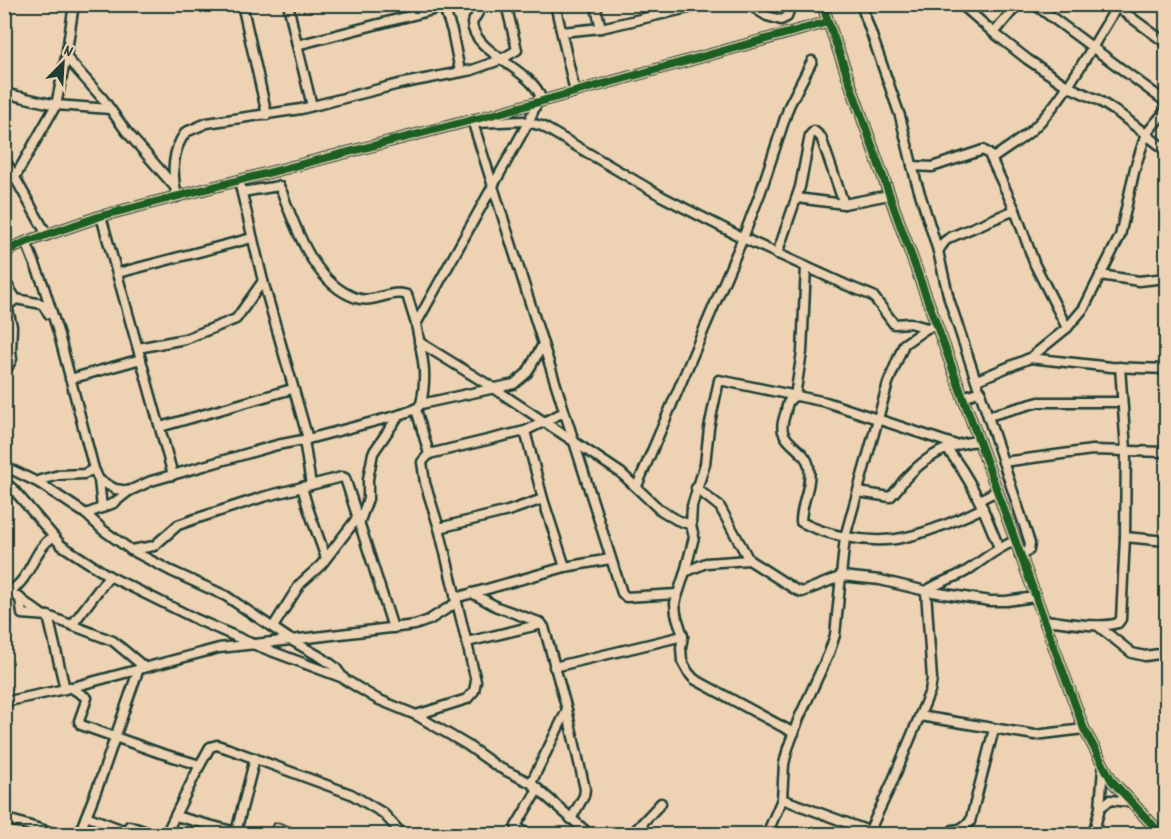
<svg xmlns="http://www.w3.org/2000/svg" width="1171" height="839" viewBox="0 0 1171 839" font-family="Dekko,sans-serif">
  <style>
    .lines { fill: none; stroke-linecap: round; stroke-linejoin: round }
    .minor-casing { stroke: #1f3d34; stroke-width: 13 }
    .minor { stroke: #edd3b4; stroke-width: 8 }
    .cycleway-casing { stroke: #edd3b4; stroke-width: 11 }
    .cycleway { stroke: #1b5e20; stroke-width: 8 }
  </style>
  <rect width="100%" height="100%" fill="#edd3b4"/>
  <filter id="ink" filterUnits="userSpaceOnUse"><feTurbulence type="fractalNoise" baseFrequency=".0167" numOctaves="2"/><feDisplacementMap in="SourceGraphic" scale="12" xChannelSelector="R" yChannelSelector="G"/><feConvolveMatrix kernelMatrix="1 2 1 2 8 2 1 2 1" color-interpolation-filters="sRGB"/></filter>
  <g filter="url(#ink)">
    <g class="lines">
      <g class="minor-casing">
        <g id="minor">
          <polyline points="74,4 66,57 103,99 126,131 174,186"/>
          <polyline points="242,4 267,115"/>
          <polyline points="288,4 297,45 456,4"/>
          <polyline points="555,4 575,92"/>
          <polyline points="595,4 601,28"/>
          <polyline points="748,4 767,16 781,20 787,17 791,4"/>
          <polyline points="822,4 898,219 1084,729 1112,781 1161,834"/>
          <polyline points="861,4 900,116 916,181 938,251 949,299 1030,543 1029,550 1020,556"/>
          <polyline points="961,4 994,33"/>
          <polyline points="1018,4 994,33 1027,59 1067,86 1098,100 1121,115 1166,150"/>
          <polyline points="1034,4 1166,102"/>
          <polyline points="443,5 452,31 460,71"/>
          <polyline points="562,32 601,28 706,4"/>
          <polyline points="297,45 312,106"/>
          <polyline points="4,93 56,105 110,109"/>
          <polyline points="472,120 622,593 626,597 677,594"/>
          <polyline points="476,123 523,121 542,126 663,197 743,238 846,285 873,296 894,324 910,323 927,328"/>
          <polyline points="4,158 47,235"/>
          <path d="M992 159C1005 149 1020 141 1033 129 1065 99 1093 44 1117 7L1166 43"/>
          <polyline points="912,166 932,167 983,150 989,154 1015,210 1035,265 1067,328"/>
          <polyline points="4,179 15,177 56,105 66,57"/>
          <polyline points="239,181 263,281 308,439"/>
          <path d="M242 192 279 186C282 191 284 197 286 203 300 239 317 284 356 298 374 304 391 289 407 295L416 324"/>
          <path d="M177 197C172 174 171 151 186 132L207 123 301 109 399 84 472 70 500 60 517 50 506 4"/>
          <polyline points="797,198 844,204 889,195"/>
          <polyline points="101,216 173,475"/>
          <polyline points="26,242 43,284 59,335 94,469 99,480 102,508"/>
          <polyline points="938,251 945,241 951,237 1015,210"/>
          <polyline points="4,252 26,242 101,216 484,117 828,22"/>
          <polyline points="777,254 800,187 810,135 814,131 821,137 844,204"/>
          <path d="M806 267 802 352 795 396C788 400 787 404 786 411 784 418 780 428 784 434 789 446 807 452 809 467 812 486 801 503 801 522 828 536 865 543 896 539 922 535 958 520 983 508"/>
          <polyline points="118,273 252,238"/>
          <polyline points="1100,275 1139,281 1166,278"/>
          <polyline points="4,280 16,299 7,306"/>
          <polyline points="16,299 42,304 49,314"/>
          <polyline points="4,307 7,306 12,326 11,352"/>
          <polyline points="419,342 495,389 621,473 659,509 677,520 691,525"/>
          <polyline points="4,347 11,352 12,359 4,374"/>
          <polyline points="138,348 185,339 236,319 263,281"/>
          <polyline points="1030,358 1111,367 1166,369"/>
          <polyline points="70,379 141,359"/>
          <polyline points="977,380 1030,358 1067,328 1084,308 1120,236 1135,168 1146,134 1166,110"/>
          <polyline points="963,397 981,391"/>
          <path d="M421 404C428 371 422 357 416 324L529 121 540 96C533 71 473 52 472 23L483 4"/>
          <polyline points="988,416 1039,402 1122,402"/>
          <polyline points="160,427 292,389"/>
          <polyline points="304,440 311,485"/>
          <path d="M947 449C971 478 985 512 999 548"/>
          <polyline points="429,454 525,431 564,412"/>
          <polyline points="1003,462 1092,450 1166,452"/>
          <polyline points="4,466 39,483 86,514 103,530 131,550 171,571 226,596 291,640 415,625 429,620 456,603"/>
          <polyline points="99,480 115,489 129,491"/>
          <polyline points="4,481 13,489 61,545 109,576 198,620 255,645 343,678"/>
          <polyline points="39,483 40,480 59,475 84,474 94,469"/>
          <polyline points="637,486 743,238 761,191 789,106 812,61"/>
          <polyline points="302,487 308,508 326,558"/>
          <polyline points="696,488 720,507 749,560 796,590 802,592 842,576 880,580 926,591 990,601 1006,601 1035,597"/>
          <path d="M858 492 890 497C896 492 900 485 905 479 925 457 949 443 979 441"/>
          <polyline points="543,499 565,567"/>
          <polyline points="979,500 997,491"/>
          <polyline points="86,514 114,503 129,491 151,481 277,445 308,439 399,415 416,409 421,404 514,384 527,373 542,346"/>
          <polyline points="360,521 368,499 368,479 373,453 399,415"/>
          <polyline points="439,528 508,511 543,499 525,431"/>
          <polyline points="1125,537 1166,541"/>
          <polyline points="131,550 154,546 178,525 195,519 263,497 342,477 345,478 393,628"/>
          <polyline points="749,560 706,563 685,572 675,603 676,614 683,636 681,648 682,661 688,672 694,679 794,733"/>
          <polyline points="685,572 694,537 691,525 692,506 705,464 709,428 719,380 826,402 956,445"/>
          <polyline points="4,587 41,614"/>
          <path d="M11 590C31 579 33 549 53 537"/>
          <path d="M926 591C939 582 952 579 965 572 982 561 996 548 1015 541"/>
          <polyline points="472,593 497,607 539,622 544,627 567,710 585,789 584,796 571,819"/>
          <polyline points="20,598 22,614 48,616 113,641 143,666"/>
          <polyline points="455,598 565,567 610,559"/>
          <polyline points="48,616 65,689"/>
          <path d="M1044 620C1066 622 1098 629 1118 623L1121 619 1125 537 1126 450 1120 367"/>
          <polyline points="72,625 109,576"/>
          <polyline points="1098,626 1132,653 1145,656 1166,653"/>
          <polyline points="273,627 300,584 321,565 358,517"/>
          <polyline points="467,642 542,624"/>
          <polyline points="554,667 683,636"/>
          <polyline points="70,687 87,698 79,721 81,725 160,753 200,765 166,834"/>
          <polyline points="4,702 65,689 219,648 291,640 324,659 335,667 344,679 377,699 416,715 467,745 498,767 531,783 589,834"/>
          <polyline points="416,715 467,699 474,691 476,681 439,528 425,483 422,462 429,454 416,409"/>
          <polyline points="920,716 1035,735 1084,729"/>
          <polyline points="200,765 210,747 217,745 229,749 351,794 383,813 402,834"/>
          <polyline points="531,783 567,710"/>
          <polyline points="782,799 869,831"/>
          <polyline points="1100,808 1110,800 1129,802"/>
          <polyline points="86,816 126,831"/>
          <polyline points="175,816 236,832"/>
          <polyline points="4,818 57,834"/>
          <polyline points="129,826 153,834"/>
          <polyline points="277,828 294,834"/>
          <polyline points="953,830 960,829 970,822 994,729"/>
          <polyline points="79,834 100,781 139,668"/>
          <polyline points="233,834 236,832 255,758"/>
          <polyline points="527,834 516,826 538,789"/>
          <polyline points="632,834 661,803"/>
          <polyline points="767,834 782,799 784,764 788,748 799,718 829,653 835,635 845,537 888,383 904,344 927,328 936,325"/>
          <polyline points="868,834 891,785 930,691 932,679 926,591"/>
          <polyline points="1093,834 1100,808 1103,767"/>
        </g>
      </g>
      <use href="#minor" class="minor"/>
      <g class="cycleway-casing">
        <g id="cycleway">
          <polyline points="822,4 898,219 1084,729 1112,781 1161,834"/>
          <polyline points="4,252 26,242 101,216 484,117 828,22"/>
        </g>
      </g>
      <use href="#cycleway" class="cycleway"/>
    </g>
  </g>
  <rect width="1171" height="839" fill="none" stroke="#edd3b4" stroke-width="24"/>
  <rect x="12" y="12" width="1147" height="815" fill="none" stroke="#1f3d34" stroke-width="2" filter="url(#ink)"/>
  <g transform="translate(63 63) rotate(24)" stroke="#edd3b4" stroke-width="4.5" paint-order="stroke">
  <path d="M0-4.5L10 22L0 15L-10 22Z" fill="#1f3d34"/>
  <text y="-9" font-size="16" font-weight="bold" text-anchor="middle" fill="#1f3d34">N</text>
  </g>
</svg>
